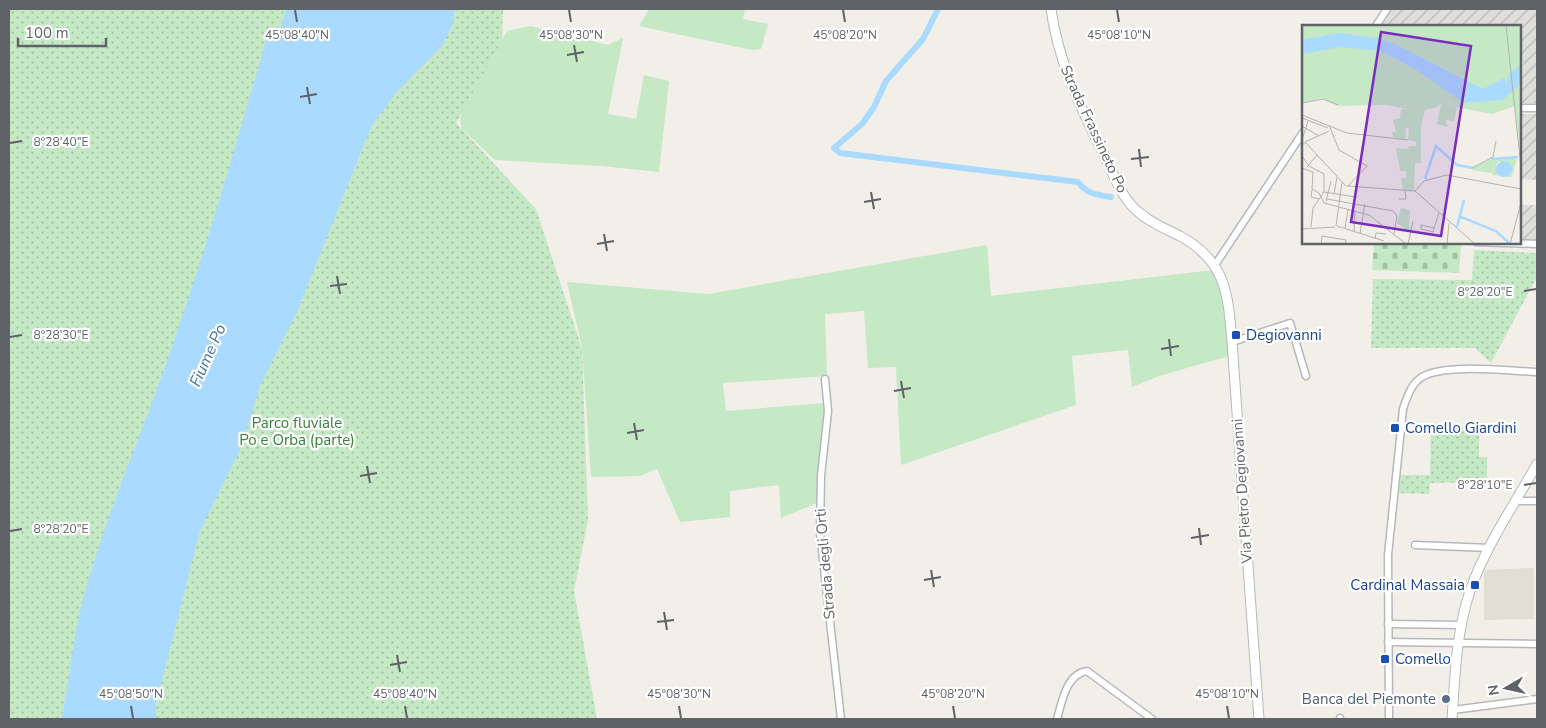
<svg xmlns="http://www.w3.org/2000/svg" width="1546" height="728" viewBox="0 0 1546 728" font-family="'Nunito Sans',sans-serif">
  <style>
    .industrial { fill: url(#industrial-furrows) }
    .education { fill: #e1ded6 }
    .green { fill: #c5e8c5 }
    .cemetery { fill: url(#cemetery-stones) }
    .park { fill: url(#park-dots) }
    .water { fill: #aadaff }
    .lines { fill: none; stroke-linecap: round; stroke-linejoin: round }
    .canal { stroke: #aadaff; stroke-width: 6 }
    .street-casing { stroke: #b5b8bc; stroke-width: 9 }
    .secondary-casing { stroke: #b6babf; stroke-width: 11 }
    .street { stroke: #fff; stroke-width: 6 }
    .secondary { stroke: #fff; stroke-width: 9 }
    .ticks { fill: none; stroke: #5f6368; stroke-width: 2 }
    .transit-dot { fill: #1a4fb4; stroke: #fff; stroke-width: 2 }
    .service-dot { fill: #5c6f8a; stroke: #fff; stroke-width: 2 }
    .labels { text-anchor: middle; stroke-width: 4.5; stroke-linejoin: round; paint-order: stroke }
    .street-label { font-size: 15px; fill: #5f6368; stroke: #fff }
    .transit-label { font-size: 15px; fill: #164399; stroke: #fff; text-anchor: start }
    .park-label { font-size: 15px; fill: #348238; stroke: #fff }
    .service-label { font-size: 15px; fill: #4e5e75; stroke: #fff; text-anchor: end }
    .water-label { font-size: 16px; font-style: italic; fill: #4174aa; stroke: #fff }
    .inset-river { fill: none; stroke: #aadaff; stroke-width: 2.5 }
    .inset-road { fill: none; stroke: #b3b3b1; stroke-width: 1 }
    .view { fill: #7b2cbf; fill-opacity: 0.15; stroke: #7b2cbf; stroke-width: 2.5 }
    .inset-edge { fill: none; stroke: #5f6368; stroke-width: 2.5 }
    .ticks-label { font-size: 12px; text-anchor: middle; fill: #5f6368; stroke: #fff; stroke-width: 4.5; stroke-linejoin: round; paint-order: stroke }
  </style>
  <defs>
    <pattern id="industrial-furrows" width="10" height="10" patternUnits="userSpaceOnUse" patternTransform="scale(1.25)"><rect width="10" height="10" fill="#e0deda"/><path d="M-1 1l2-2M0 10L10 0M9 11l2-2" fill="none" stroke="#b9b8b5"/></pattern>
    <pattern id="cemetery-stones" width="16" height="16" patternUnits="userSpaceOnUse" patternTransform="scale(1.25)"><rect width="16" height="16" fill="#c5e8c5"/><path d="M2 7V4a2 2 0 0 1 4 0v3zM10 15v-3a2 2 0 0 1 4 0v3z" fill="#a3c0a4"/></pattern>
    <pattern id="park-dots" width="8" height="8" patternUnits="userSpaceOnUse" patternTransform="scale(1.25)"><rect width="8" height="8" fill="#c5e8c5"/><path d="M2 2h.1M6 6h.1" fill="none" stroke="#a3c0a4" stroke-width="1.8" stroke-linecap="round"/></pattern>
  </defs>
  <rect width="100%" height="100%" fill="#f1efe8"/>
  <g class="industrial">
    <polygon points="1391,9 1537,9 1537,103 1521,103 1523,62 1520,62 1520,26 1381,26"/>
    <polygon points="1522,114 1537,114 1537,241 1520,240 1520,205 1537,205 1536,180 1520,179"/>
  </g>
  <polygon class="education" points="1534,568 1534,619 1484,620 1484,570"/>
  <g class="green">
    <polygon points="649,9 745,9 743,19 768,24 761,49 752,50 639,26"/>
    <polygon points="531,26 608,45 623,38 608,114 636,119 644,75 669,81 659,172 602,166 495,160 462,129 460,119 463,109 507,31"/>
    <polygon points="987,245 991,296 1214,270 1225,298 1229,356 1159,376 1132,387 1128,350 1072,356 1076,405 901,465 896,367 868,368 864,311 825,314 827,376 723,383 726,411 825,403 819,502 781,518 779,485 730,491 730,517 680,522 657,469 640,476 591,477 582,347 567,282 708,294"/>
  </g>
  <polygon class="cemetery" points="1374,243 1461,243 1459,273 1372,270"/>
  <g class="park">
    <polygon points="9,9 503,9 502,41 456,123 536,209 582,349 588,520 574,591 597,719 9,719"/>
    <polygon points="1474,250 1537,253 1537,277 1491,363 1475,348 1371,348 1373,279 1472,280"/>
    <polygon points="1431,426 1479,426 1479,457 1487,457 1487,482 1430,483 1429,494 1399,493 1401,475 1430,475"/>
  </g>
  <path class="water" d="M287 9H455L452 26 442 46 395 94 371 127 296 314 261 384 240 450 200 531 156 704V719H62C69 680 73 639 83 600 106 514 143 432 172 347 207 246 237 143 266 40L281 26Z"/>
  <g class="lines">
    <path class="canal" d="M938 9 923 39 886 81 874 107 862 124 834 148 840 153 1078 182C1087 194 1097 195 1111 197"/>
    <g class="street-casing">
      <g id="street">
        <polyline points="1376,26 1387,9"/>
        <polyline points="1520,108 1537,108"/>
        <polyline points="1476,242 1537,244"/>
        <polyline points="1215,265 1304,131"/>
        <polyline points="1232,342 1290,323 1306,376"/>
        <polyline points="825,379 828,411 821,476 820,533 841,719"/>
        <polyline points="1516,501 1537,501"/>
        <polyline points="1415,545 1490,548"/>
        <polyline points="1388,624 1462,625"/>
        <polyline points="1388,642 1537,644"/>
        <polyline points="1453,710 1537,699"/>
        <polyline points="1340,718 1340,719"/>
        <path d="M1057 719C1062 702 1066 674 1087 671L1152 719"/>
        <path d="M1389 719 1388 555 1403 409C1407 397 1411 384 1422 377 1443 363 1511 371 1537 372"/>
      </g>
    </g>
    <g class="secondary-casing">
      <g id="secondary">
        <path d="M1051 9C1058 62 1081 108 1104 155 1113 173 1120 194 1134 208 1147 221 1164 228 1180 236 1226 261 1228 293 1232 342L1259 719"/>
        <path d="M1452 719C1455 677 1456 632 1470 591 1485 547 1514 505 1537 464"/>
      </g>
    </g>
    <use href="#street" class="street"/>
    <use href="#secondary" class="secondary"/>
  </g>
  <path class="ticks" d="M295 10 297 22M569 10 571 22M843 10 845 22M1117 10 1119 22M574 45 577 62M567 55 584 52M307 87 310 104M300 97 317 94M10 143 22 141M1139 149 1141 167M1131 159 1149 157M871 192 874 209M864 202 881 199M604 234 607 251M597 244 614 241M337 276 340 294M330 286 347 284M1524 291 1536 289M10 337 22 335M1169 339 1171 356M1161 349 1179 346M901 381 904 398M894 391 911 388M634 423 637 440M627 433 644 430M367 466 370 483M360 476 377 473M1524 485 1536 483M1199 528 1201 545M10 531 22 529M1191 538 1209 535M931 570 934 587M924 580 941 577M664 612 667 630M657 622 674 620M397 655 400 672M390 665 407 662M131 706 133 718M405 706 407 718M679 706 681 718M953 706 955 718M1227 706 1229 718"/>
  <g class="transit-dot">
    <rect x="1231" y="330" width="10" height="10" rx="2.5"/>
    <rect x="1390" y="423" width="10" height="10" rx="2.5"/>
    <rect x="1470" y="580" width="10" height="10" rx="2.5"/>
    <rect x="1380" y="654" width="10" height="10" rx="2.5"/>
  </g>
  <circle class="service-dot" cx="1446" cy="699" r="5"/>
  <g class="labels">
    <g class="street-label">
      <text transform="translate(1094 129) rotate(65)" y="5">Strada Frassineto Po</text>
      <text transform="translate(1242 491) rotate(-94)" y="5">Via Pietro Degiovanni</text>
      <text transform="translate(825 564) rotate(-95)" y="5">Strada degli Orti</text>
    </g>
    <g class="transit-label">
      <text x="1246" y="340">Degiovanni</text>
      <text x="1405" y="433">Comello Giardini</text>
      <text x="1465" y="590" text-anchor="end">Cardinal Massaia</text>
      <text x="1395" y="664">Comello</text>
    </g>
    <g class="park-label">
      <text x="297" y="428">Parco fluviale<tspan x="297" dy="17">Po e Orba (parte)</tspan></text>
    </g>
    <g class="service-label">
      <text x="1436" y="704">Banca del Piemonte</text>
    </g>
    <g class="water-label">
      <text transform="translate(207 355) rotate(-66)" y="6">Fiume Po</text>
    </g>
  </g>
  <g transform="translate(1302 25)">
    <rect width="219" height="219" fill="#f1efe8"/>
    <path d="M144 75 155 83 152 97 143 94 146 102 135 99 139 79ZM99 84 123 85 119 102V138H113L112 165H101L99 153H104V146H98L94 123 106 124 107 121H114V117L106 115 107 103H104L103 115 91 112 90 107H94L91 95 98 93ZM192 133 190 148 170 145V143Z" fill="#c5e8c5"/>
    <path d="M215 132 210 152 190 150 192 133ZM197 136 208 139 209 150 196 149 194 139Z" fill="#c5e8c5" fill-rule="evenodd"/>
    <path d="M0 0H219V131L213 81 190 89 154 82 145 75 133 83 115 86 85 80 37 81 20 73 0 78ZM99 183 108 185 107 207 95 198Z" fill="#c5e8c5"/>
    <path d="M37 8 74 13 93 19 181 64 202 53 205 59 207 50 219 39V59L200 75 162 78 116 46 79 26 38 22 0 29V15ZM194 144a8 8 0 1 1 16 0a8 8 0 1 1-16 0Z" fill="#aadaff"/>
    <path class="inset-river" d="M189 134 216 132M123 154 134 121 155 140 171 143M159 192 194 206 207 218M155 202 162 175"/>
    <path class="inset-road" d="M204 0 219 143M0 78 21 74 36 80M0 90 45 108 106 115M0 93 26 103M27 100 37 125 65 141 46 161M0 101 17 111M0 115 6 96M3 117 27 106M0 118H4L44 161M0 131 7 141 22 149M0 140V143L11 147 10 164 17 168 22 178 67 190 104 219M5 142 15 130M170 143 191 132 194 116M45 161 113 166M10 165 9 172 17 174M113 166 122 156 145 150 219 164M113 166 173 219M22 167 54 172M32 169 35 152M25 174 91 186 95 191 92 209M97 174H104L103 166M24 176 29 156M119 200 132 203 131 207 119 204ZM34 201 40 157M35 201 82 216M9 202 11 183 22 167V149M43 203 46 185M132 203 137 188M0 204 33 202M52 207 53 186M58 208 63 179M73 214 74 208 84 209M19 219 20 211 44 215 43 219M106 219 111 196M145 219 147 198M208 219 219 178"/>
    <path class="view" d="M79 7 169 21 139 211 49 197Z"/>
    <rect width="219" height="219" class="inset-edge"/>
  </g>
  <g class="ticks-label">
    <text x="297" y="39">45°08'40"N</text>
    <text x="571" y="39">45°08'30"N</text>
    <text x="845" y="39">45°08'20"N</text>
    <text x="1119" y="39">45°08'10"N</text>
    <text x="61" y="146">8°28'40"E</text>
    <text x="1485" y="296">8°28'20"E</text>
    <text x="61" y="339">8°28'30"E</text>
    <text x="1485" y="489">8°28'10"E</text>
    <text x="61" y="533">8°28'20"E</text>
    <text x="131" y="698">45°08'50"N</text>
    <text x="405" y="698">45°08'40"N</text>
    <text x="679" y="698">45°08'30"N</text>
    <text x="953" y="698">45°08'20"N</text>
    <text x="1227" y="698">45°08'10"N</text>
  </g>
  <rect width="1546" height="728" fill="none" stroke="#5f6368" stroke-width="20"/>
  <g transform="translate(1506 688) rotate(261)" stroke="#ffffff" stroke-width="4" paint-order="stroke">
  <path d="M0-4L9 19L0 12L-9 19Z" fill="#5f6368"/>
  <text y="-8" font-size="14" font-weight="bold" text-anchor="middle" fill="#5f6368">N</text>
  </g>
  <path d="M18 38v8h88v-8" fill="none" stroke="#5f6368" stroke-width="2.5"/>
  <text x="25" y="38" font-size="15" fill="#5f6368" stroke="#ffffff" stroke-width="4" paint-order="stroke">100 m</text>
</svg>
